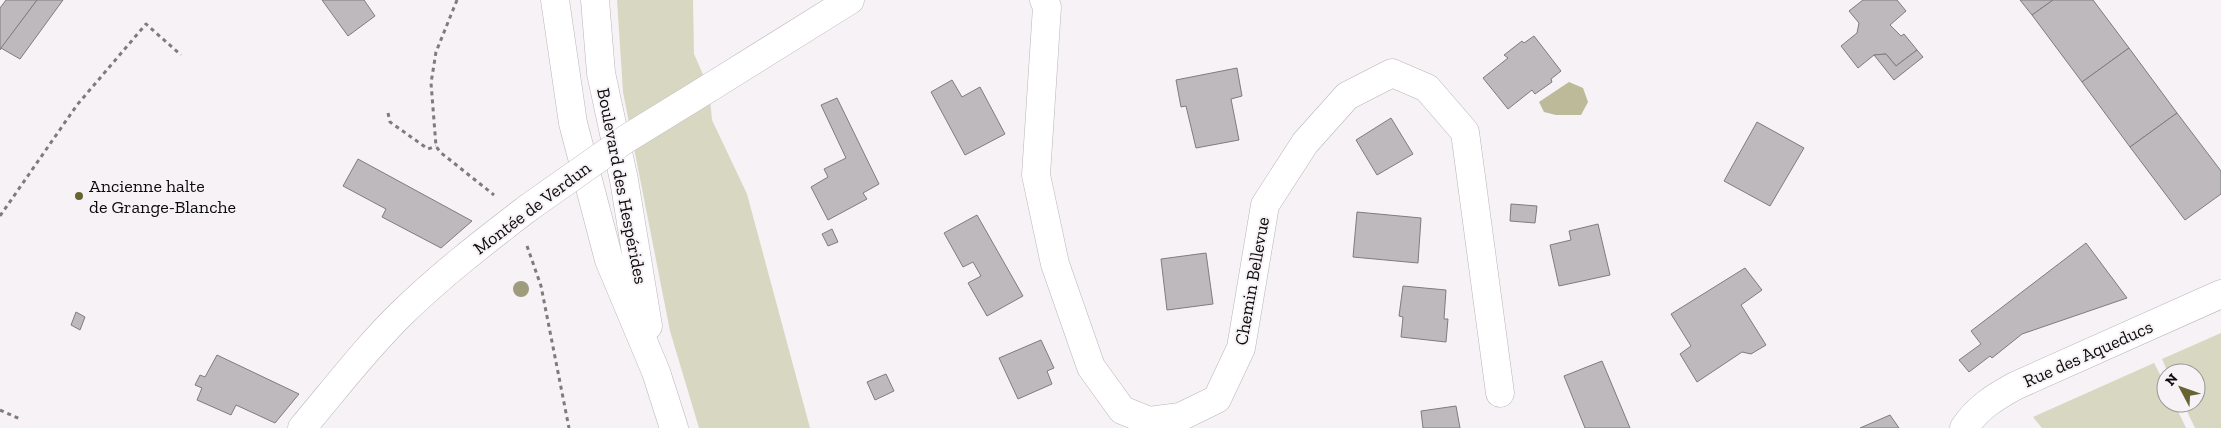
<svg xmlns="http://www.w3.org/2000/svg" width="2221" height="428" viewBox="0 0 2221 428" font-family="'Zilla Slab',serif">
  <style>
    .green { fill: #d8d7c1 }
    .water { fill: #bcba98 }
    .building { fill: #bdb9bc; stroke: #7f7c7e }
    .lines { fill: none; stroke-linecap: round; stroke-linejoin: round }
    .minor-casing { stroke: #b9b5b8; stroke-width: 29 }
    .major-casing { stroke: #b9b5b8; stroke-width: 29 }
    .path { stroke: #7e7b7d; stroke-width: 3; stroke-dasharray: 4 4; stroke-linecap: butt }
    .minor { stroke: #fff; stroke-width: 28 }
    .major { stroke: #fff; stroke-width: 28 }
    .minor-bridge-casing { stroke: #b9b5b8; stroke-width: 29; stroke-linecap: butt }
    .minor-bridge { stroke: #fff; stroke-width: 28 }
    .tree { fill: #9f9b7d }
    .poi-dot { fill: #676431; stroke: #f6f2f5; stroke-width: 2 }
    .labels { text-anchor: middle; stroke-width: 4; stroke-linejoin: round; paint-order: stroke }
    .poi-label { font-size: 18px; fill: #0c0b0c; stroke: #f6f2f5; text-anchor: start }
    .street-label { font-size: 18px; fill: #0c0b0c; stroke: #f6f2f5 }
  </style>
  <rect width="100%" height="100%" fill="#f6f2f5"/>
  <g class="green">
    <polygon points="617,0 693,0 694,54 709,88 712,120 747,194 810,428 699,428 670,331 623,92"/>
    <polygon points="2221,333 2221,428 2195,428 2183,403 2196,403 2196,373 2168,373 2162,359"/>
    <polygon points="2154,363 2166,386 2166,403 2174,403 2186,428 2042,428 2033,417"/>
  </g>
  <polygon class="water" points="1569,82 1583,88 1588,102 1581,115 1556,115 1544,112 1539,102"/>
  <g class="building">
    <polygon points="6,0 37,0 0,50 0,8"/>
    <polygon points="37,0 63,0 20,59 1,48"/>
    <polygon points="322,0 364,0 375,16 348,36"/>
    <polygon points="1863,0 1897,0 1906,11 1890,25 1901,36 1904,34 1917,50 1896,66 1886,54 1874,55 1858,68 1841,46 1857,33 1859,23 1849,11"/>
    <polygon points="2020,0 2053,0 2032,15"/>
    <polygon points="2053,0 2093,0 2129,48 2082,82 2032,15"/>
    <polygon points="1534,36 1561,71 1551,79 1552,82 1535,94 1532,90 1508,109 1483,78 1508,58 1504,55 1522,41 1524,43"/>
    <polygon points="2129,48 2177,113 2130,147 2082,82"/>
    <polygon points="1917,50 1923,57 1894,80 1874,55 1886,54 1896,66"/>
    <polygon points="1237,68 1242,96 1231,99 1239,140 1196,148 1186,106 1181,107 1176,80"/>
    <polygon points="952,80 962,97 980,87 1005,134 965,155 931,92"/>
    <polygon points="837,98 879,184 863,193 867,199 828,220 811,187 828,177 824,169 846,158 821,105"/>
    <polygon points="2177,113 2221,171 2221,194 2185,220 2130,147"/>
    <polygon points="1391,118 1413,154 1377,175 1356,140"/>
    <polygon points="1757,122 1804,148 1770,206 1724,181"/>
    <polygon points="358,159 472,221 441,248 382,217 386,209 343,186"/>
    <polygon points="1511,204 1537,206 1535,223 1510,221"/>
    <polygon points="1357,212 1421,218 1418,263 1353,257"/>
    <polygon points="977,215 1023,296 987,316 968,283 981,276 973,262 963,267 944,233"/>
    <polygon points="1598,224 1610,275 1559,286 1550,245 1571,240 1569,231"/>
    <polygon points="832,229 838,242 828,246 822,234"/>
    <polygon points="2086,243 2127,298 2022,334 1992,358 1990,356 1969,372 1959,360 1981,344 1971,331"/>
    <polygon points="1206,253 1213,304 1167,310 1161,259"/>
    <polygon points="1745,268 1762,290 1741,305 1766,345 1751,354 1742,352 1697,382 1680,354 1691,346 1671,314"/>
    <polygon points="1403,286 1446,290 1444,319 1448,319 1446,342 1401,337 1403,317 1399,316"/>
    <polygon points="76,312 85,317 80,330 71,325"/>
    <polygon points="1041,340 1054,368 1047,371 1052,384 1018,399 999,358"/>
    <polygon points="217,355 299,394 275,423 236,405 231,415 197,400 202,388 195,385 200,375 205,377"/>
    <polygon points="1602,361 1630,428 1585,428 1564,376"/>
    <polygon points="886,374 894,391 875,400 867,382"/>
    <polygon points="1456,406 1460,428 1423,428 1421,411"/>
    <polygon points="1890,415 1899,428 1860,428"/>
  </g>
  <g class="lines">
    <g class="minor-casing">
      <g id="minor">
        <polyline points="1044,0 1047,7 1036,175 1055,264 1091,367 1122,410 1149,421 1180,417 1217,399 1241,348 1265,205 1305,143 1347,96 1392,73 1427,88 1465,132 1500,393"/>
        <polyline points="709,88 850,0"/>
        <path d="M302 428C335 389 366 348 402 313 441 275 485 241 528 208"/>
        <path d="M1964 428C1977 408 1995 397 2015 386L2221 294"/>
      </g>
    </g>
    <g class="major-casing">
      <g id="major">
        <polyline points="555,0 573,123 609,260 656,372 674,428"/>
        <polyline points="595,0 601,73 624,180 648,326"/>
      </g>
    </g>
    <g class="path">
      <polyline points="457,0 436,52 431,83 436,146 440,152 494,195"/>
      <polyline points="388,113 390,122 428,149 436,146"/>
      <polyline points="0,216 77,105 146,24 181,55"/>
      <polyline points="527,246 541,286 569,428"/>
      <polyline points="0,410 20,419"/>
    </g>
    <use href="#minor" class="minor"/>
    <use href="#major" class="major"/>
    <g class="minor-bridge-casing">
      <polyline id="minor-bridge" points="528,208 626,139 709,88"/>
    </g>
    <use href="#minor-bridge" class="minor-bridge"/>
  </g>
  <circle class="tree" cx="521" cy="289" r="8"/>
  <circle class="poi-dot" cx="79" cy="196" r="5"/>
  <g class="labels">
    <g class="poi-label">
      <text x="89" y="192">Ancienne halte<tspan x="89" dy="21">de Grange-Blanche</tspan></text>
    </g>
    <g class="street-label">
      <text transform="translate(622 186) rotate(79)" y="6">Boulevard des Hespérides</text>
      <text transform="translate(532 208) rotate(-37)" y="6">Montée de Verdun</text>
      <text transform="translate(1252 281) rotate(-80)" y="6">Chemin Bellevue</text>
      <text transform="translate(2088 354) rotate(-24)" y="6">Rue des Aqueducs</text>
    </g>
  </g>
  <g transform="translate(2181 388) rotate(311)"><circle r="24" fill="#f6f2f5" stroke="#989698"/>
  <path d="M0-4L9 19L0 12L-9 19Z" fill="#676431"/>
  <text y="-8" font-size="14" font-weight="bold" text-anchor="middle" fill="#0c0b0c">N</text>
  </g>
</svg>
